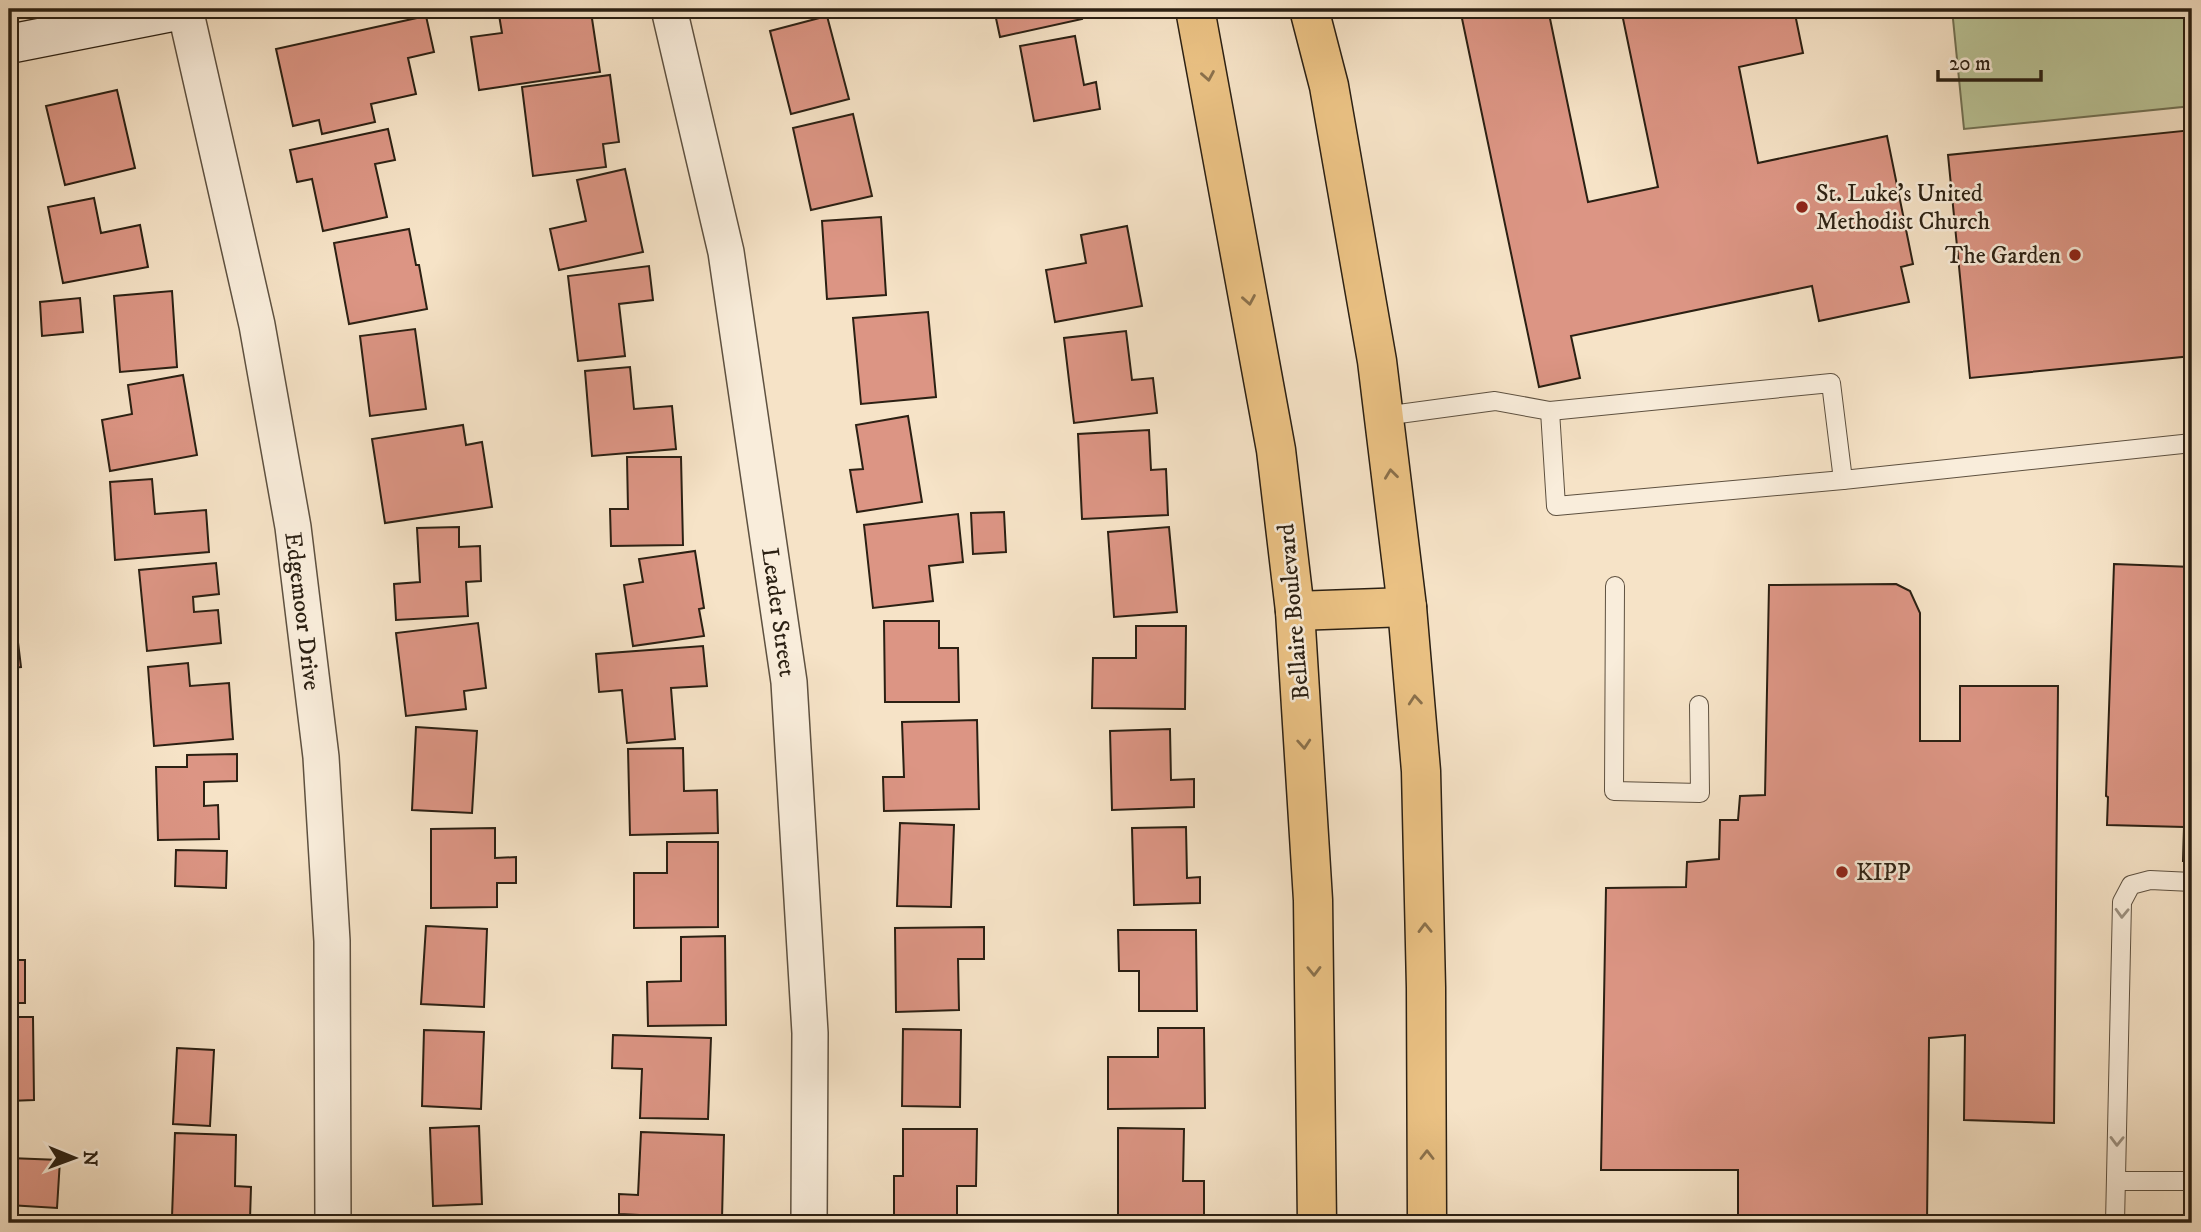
<svg xmlns="http://www.w3.org/2000/svg" width="2201" height="1232" viewBox="0 0 2201 1232" font-family="'IM FELL DW Pica',serif">
  <style>
    .green { fill: #bac497; stroke: #727255; stroke-width: 2 }
    .building { fill: #dc9584; stroke: #2b2013; stroke-width: 2 }
    .lines { fill: none; stroke-linecap: round; stroke-linejoin: round }
    .lane-casing { stroke: #5e5140; stroke-width: 20 }
    .street-casing { stroke: #5e5140; stroke-width: 38 }
    .secondary-casing { stroke: #2b2013; stroke-width: 41 }
    .primary-casing { stroke: #2b2013; stroke-width: 41 }
    .lane { stroke: #f9eddb; stroke-width: 18 }
    .street { stroke: #f9eddb; stroke-width: 35 }
    .secondary { stroke: #f9eddb; stroke-width: 38 }
    .primary { stroke: #ebc284; stroke-width: 38 }
    .oneway { stroke: #8b714c }
    .oneway2 { stroke: #9c9181 }
    .poi-dot { fill: #8f2418; stroke: #f9eddb; stroke-width: 2.5 }
    .labels { text-anchor: middle; stroke-width: 5; stroke-linejoin: round; paint-order: stroke }
    .poi-label { font-size: 24px; fill: #2b2013; stroke: #f9eddb; text-anchor: start }
    .street-label { font-size: 24px; fill: #2b2013; stroke: #f9eddb }
  </style>
  <rect width="100%" height="100%" fill="#f6e3c7"/>
  <filter id="stains"><feTurbulence type="fractalNoise" baseFrequency=".00286" numOctaves="4"/><feColorMatrix values="0 0 0 0 .2 0 0 0 0 .09 0 0 0 0 .02 0 0 0 .5 -.17"/></filter>
  <radialGradient id="worn" r=".72"><stop offset=".6" stop-color="#630" stop-opacity="0"/><stop offset="1" stop-color="#630" stop-opacity=".3"/></radialGradient>
  <polygon class="green" points="1952,9 2192,9 2192,106 1964,129"/>
  <g class="building">
    <polygon points="498,9 547,9 549,18 591,12 600,72 479,90 471,37 502,33"/>
    <polygon points="994,9 1080,9 1082,19 1000,37"/>
    <polygon points="1460,9 1548,9 1588,202 1658,187 1621,9 1794,9 1803,53 1739,67 1758,163 1887,136 1913,264 1901,267 1909,302 1819,321 1812,286 1571,336 1580,378 1539,387"/>
    <polygon points="426,16 434,52 408,58 416,94 371,104 375,122 322,134 319,120 293,126 276,49"/>
    <polygon points="827,16 849,99 791,114 770,31"/>
    <polygon points="1075,36 1084,85 1096,82 1100,109 1034,121 1020,46"/>
    <polygon points="610,75 619,142 603,144 606,167 533,176 522,87"/>
    <polygon points="117,90 135,168 65,185 46,106"/>
    <polygon points="853,114 872,196 811,210 793,128"/>
    <polygon points="388,129 395,160 375,164 387,217 323,231 312,179 297,182 290,150"/>
    <polygon points="2192,130 2192,356 1970,378 1948,155"/>
    <polygon points="625,169 643,252 559,270 550,229 586,221 577,180"/>
    <polygon points="94,198 101,233 140,225 148,267 63,283 48,207"/>
    <polygon points="881,217 886,295 827,299 822,221"/>
    <polygon points="1127,226 1142,306 1055,322 1046,270 1086,263 1081,235"/>
    <polygon points="409,229 416,265 419,265 427,309 349,324 334,243"/>
    <polygon points="649,266 653,300 619,304 625,356 578,361 568,276"/>
    <polygon points="172,291 177,367 120,372 114,296"/>
    <polygon points="80,298 83,332 42,336 40,302"/>
    <polygon points="928,312 936,397 861,404 853,318"/>
    <polygon points="415,329 426,409 370,416 360,336"/>
    <polygon points="1126,331 1132,380 1153,378 1157,413 1074,423 1064,338"/>
    <polygon points="630,367 634,409 672,406 676,449 592,456 585,371"/>
    <polygon points="183,375 197,455 110,471 102,420 132,414 128,385"/>
    <polygon points="908,416 922,502 857,512 850,470 863,469 856,425"/>
    <polygon points="463,425 466,445 482,442 492,507 385,523 372,439"/>
    <polygon points="1149,430 1151,470 1166,469 1168,515 1082,519 1078,434"/>
    <polygon points="627,457 681,457 683,545 611,546 610,509 628,509"/>
    <polygon points="152,479 155,514 206,510 209,552 115,560 110,482"/>
    <polygon points="1004,512 1006,552 973,554 971,513"/>
    <polygon points="958,514 963,562 929,566 933,601 873,608 864,525"/>
    <polygon points="459,527 459,547 480,546 481,581 466,582 468,616 396,620 394,584 420,582 417,528"/>
    <polygon points="1169,527 1177,612 1114,617 1108,532"/>
    <polygon points="695,551 704,608 699,609 704,636 633,646 624,585 643,582 639,559"/>
    <polygon points="216,563 219,594 193,597 194,612 218,610 221,643 147,651 139,570"/>
    <polygon points="2114,564 2192,567 2192,861 2183,861 2184,827 2107,825 2108,797 2106,796"/>
    <polygon points="1896,584 1910,591 1920,613 1920,741 1960,741 1960,686 2058,686 2054,1123 1964,1120 1965,1035 1929,1038 1927,1223 1738,1223 1738,1170 1601,1170 1606,888 1686,887 1687,862 1719,859 1720,820 1738,820 1740,796 1765,795 1769,585"/>
    <polygon points="884,621 939,621 939,648 958,648 959,702 885,702"/>
    <polygon points="478,623 486,688 464,691 466,709 406,716 396,633"/>
    <polygon points="1136,626 1186,626 1185,709 1092,708 1093,658 1136,658"/>
    <polygon points="17,634 21,667 9,668 9,635"/>
    <polygon points="703,646 707,686 671,688 675,739 627,743 622,690 599,692 596,654"/>
    <polygon points="188,663 190,686 229,683 233,739 154,746 148,667"/>
    <polygon points="977,720 979,809 884,811 883,777 904,777 902,722"/>
    <polygon points="416,727 477,731 472,813 412,810"/>
    <polygon points="1170,729 1171,780 1194,779 1194,807 1112,810 1110,731"/>
    <polygon points="683,748 684,791 717,790 718,833 630,835 628,749"/>
    <polygon points="237,754 237,781 204,782 204,806 218,805 219,839 158,840 156,767 187,767 187,755"/>
    <polygon points="900,823 954,825 951,907 897,906"/>
    <polygon points="1186,827 1187,878 1200,877 1200,903 1134,905 1132,828"/>
    <polygon points="495,828 495,858 516,857 516,883 497,883 497,907 431,908 431,829"/>
    <polygon points="667,842 718,842 718,927 634,928 634,873 667,873"/>
    <polygon points="176,850 227,851 226,888 175,886"/>
    <polygon points="426,926 487,929 484,1007 421,1004"/>
    <polygon points="984,927 984,959 958,959 959,1010 896,1012 895,928"/>
    <polygon points="1118,930 1196,930 1197,1011 1139,1011 1139,971 1119,971"/>
    <polygon points="725,936 726,1025 648,1026 647,982 681,981 681,937"/>
    <rect x="9" y="960" width="16" height="43"/>
    <polygon points="9,1017 33,1017 34,1100 9,1101"/>
    <polygon points="1158,1028 1204,1028 1205,1108 1108,1109 1108,1057 1158,1057"/>
    <polygon points="903,1029 961,1030 960,1107 902,1106"/>
    <polygon points="424,1030 484,1032 481,1109 422,1106"/>
    <polygon points="613,1035 711,1038 708,1119 640,1118 642,1069 612,1068"/>
    <polygon points="177,1048 214,1050 210,1126 173,1124"/>
    <polygon points="479,1126 482,1204 433,1206 430,1128"/>
    <polygon points="1118,1128 1184,1129 1183,1181 1204,1181 1204,1216 1118,1216"/>
    <polygon points="903,1129 977,1129 976,1186 957,1186 957,1215 894,1215 894,1176 903,1176"/>
    <polygon points="641,1132 724,1135 722,1219 619,1214 619,1194 638,1195"/>
    <polygon points="175,1133 236,1135 235,1186 251,1187 250,1219 172,1217"/>
    <polygon points="9,1158 60,1160 57,1208 9,1205"/>
    <polygon points="9,1219 44,1220 44,1223 9,1223"/>
  </g>
  <g class="lines">
    <g class="lane-casing">
      <g id="lane">
        <polyline points="1550,411 1556,506 1843,480"/>
        <polyline points="1384,416 1495,401 1550,411 1831,383 1843,480 2192,443"/>
        <polyline points="1615,586 1614,791 1700,793 1699,705"/>
        <polyline points="2116,1181 2192,1181"/>
        <polyline points="2115,1223 2122,902 2131,885 2150,880 2192,882"/>
      </g>
    </g>
    <g class="street-casing">
      <g id="street">
        <polyline points="185,9 257,325 293,527 321,757 332,941 333,1223"/>
        <polyline points="669,9 726,252 789,682 810,1033 809,1223"/>
      </g>
    </g>
    <g class="secondary-casing">
      <polyline id="secondary" points="9,44 187,9"/>
    </g>
    <g class="primary-casing">
      <g id="primary">
        <polyline points="1195,9 1276,450 1295,611 1313,900 1317,1223"/>
        <polyline points="1309,9 1329,86 1377,361 1407,607 1421,771 1426,988 1427,1223"/>
        <polyline points="1295,611 1407,607"/>
      </g>
    </g>
    <use href="#lane" class="lane"/>
    <use href="#street" class="street"/>
    <use href="#secondary" class="secondary"/>
    <use href="#primary" class="primary"/>
  </g>
  <defs><path id="oneway-chevron" d="M-2-3.5L2.5 0L-2 3.5" fill="none" stroke-width="1.6" stroke-linecap="round" stroke-linejoin="round" transform="scale(1.75)"/></defs>
  <g class="oneway">
    <use href="#oneway-chevron" transform="translate(1208 76) rotate(80)"/>
    <use href="#oneway-chevron" transform="translate(1249 300) rotate(80)"/>
    <use href="#oneway-chevron" transform="translate(1391 474) rotate(-97)"/>
    <use href="#oneway-chevron" transform="translate(1415 700) rotate(-95)"/>
    <use href="#oneway-chevron" transform="translate(1304 744) rotate(86)"/>
    <use href="#oneway-chevron" transform="translate(1425 928) rotate(-91)"/>
    <use href="#oneway-chevron" transform="translate(1314 971) rotate(89)"/>
    <use href="#oneway-chevron" transform="translate(1427 1155) rotate(-90)"/>
  </g>
  <g class="oneway2">
    <use href="#oneway-chevron" transform="translate(2122 913) rotate(92)"/>
    <use href="#oneway-chevron" transform="translate(2117 1141) rotate(91)"/>
  </g>
  <g class="poi-dot">
    <circle cx="1802" cy="207" r="7"/>
    <circle cx="2075" cy="255" r="7"/>
    <circle cx="1842" cy="872" r="7"/>
  </g>
  <g class="labels">
    <g class="poi-label">
      <text x="1816" y="201">St. Luke’s United<tspan x="1816" dy="28">Methodist Church</tspan></text>
      <text x="2061" y="263" text-anchor="end">The Garden</text>
      <text x="1856" y="880">KIPP</text>
    </g>
    <g class="street-label">
      <text transform="translate(303 611) rotate(83)" y="8">Edgemoor Drive</text>
      <text transform="translate(779 612) rotate(82)" y="8">Leader Street</text>
      <text transform="translate(1293 612) rotate(-95)" y="8">Bellaire Boulevard</text>
    </g>
  </g>
  <rect width="2201" height="1232" fill="none" stroke="#f6e3c7" stroke-width="35"/>
  <rect x="10" y="10" width="2180" height="1211" fill="none" stroke="#2b2013" stroke-width="3.5"/>
  <rect x="18" y="18" width="2166" height="1197" fill="none" stroke="#2b2013" stroke-width="2"/>
  <g transform="translate(74 1158) rotate(91)" stroke="#f9eddb" stroke-width="5" paint-order="stroke">
  <path d="M0-5L12 26L0 18L-12 26Z" fill="#2b2013"/>
  <text y="-10" font-size="19" font-weight="bold" text-anchor="middle" fill="#2b2013">N</text>
  </g>
  <path d="M1938 70v10h103v-10" fill="none" stroke="#2b2013" stroke-width="3.5"/>
  <text x="1949" y="70" font-size="21" fill="#2b2013" stroke="#f9eddb" stroke-width="5" paint-order="stroke">20 m</text>
  <rect width="100%" height="100%" filter="url(#stains)"/>
  <rect width="100%" height="100%" fill="url(#worn)"/>
</svg>
